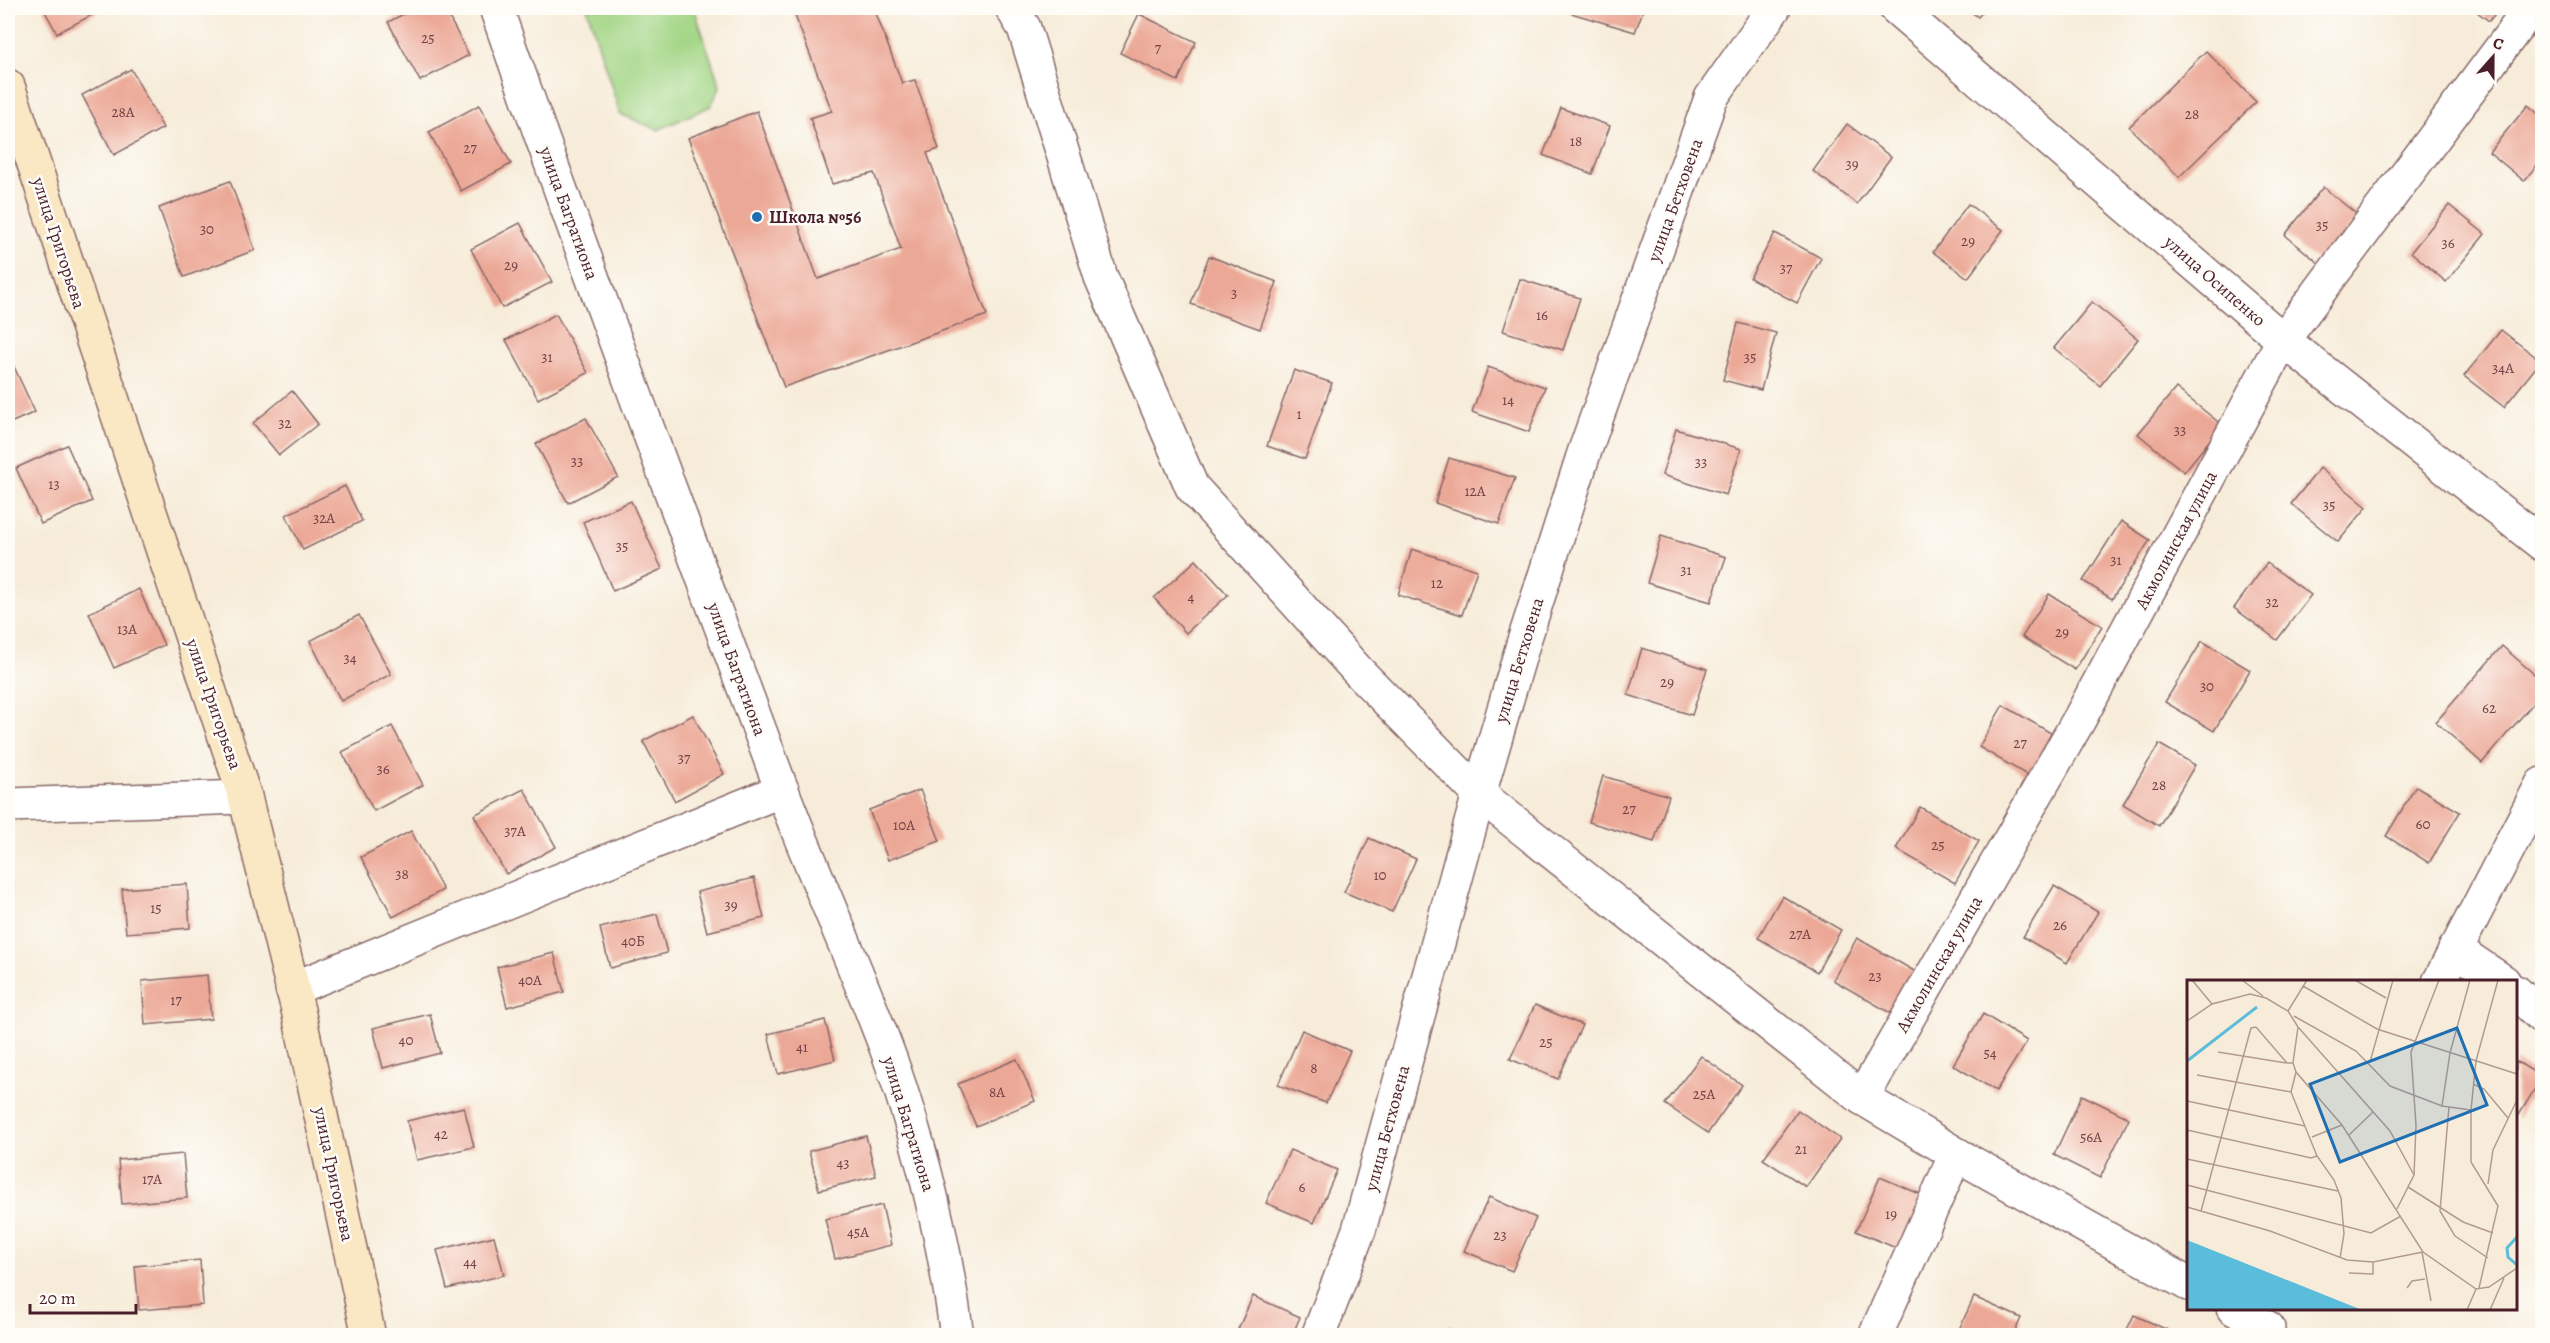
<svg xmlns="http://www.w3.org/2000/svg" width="2550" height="1343" viewBox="0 0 2550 1343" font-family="Alegreya,serif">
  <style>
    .green { fill: #a3d686; stroke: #767a58; stroke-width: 1.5 }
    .building { fill: #eca896 }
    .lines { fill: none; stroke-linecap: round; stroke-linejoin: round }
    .minor-casing { stroke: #876768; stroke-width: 36 }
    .secondary-casing { stroke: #876768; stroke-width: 36 }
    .minor { stroke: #fff; stroke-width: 33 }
    .secondary { stroke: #fae7c3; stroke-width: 33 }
    .poi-dot { fill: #1f6fb2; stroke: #fdfcf7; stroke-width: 2 }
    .labels { text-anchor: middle; stroke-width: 5; stroke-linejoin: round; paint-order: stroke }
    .number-label { font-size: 15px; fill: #724146 }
    .street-label { font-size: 18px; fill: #4a1f2b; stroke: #fdfcf7 }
    .poi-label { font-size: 18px; font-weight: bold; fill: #4a1f2b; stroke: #fdfcf7; text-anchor: start }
    .inset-river { fill: none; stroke: #5cbcdb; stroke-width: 3 }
    .inset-road { fill: none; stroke: #b29a93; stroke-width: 1.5 }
    .view { fill: #1f6fb2; fill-opacity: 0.15; stroke: #1f6fb2; stroke-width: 3 }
    .inset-edge { fill: none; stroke: #4a1f2b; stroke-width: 3 }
  </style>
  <rect width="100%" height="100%" fill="#fdfcf7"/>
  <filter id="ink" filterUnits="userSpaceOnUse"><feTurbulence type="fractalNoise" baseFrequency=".0167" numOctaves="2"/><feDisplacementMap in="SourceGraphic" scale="12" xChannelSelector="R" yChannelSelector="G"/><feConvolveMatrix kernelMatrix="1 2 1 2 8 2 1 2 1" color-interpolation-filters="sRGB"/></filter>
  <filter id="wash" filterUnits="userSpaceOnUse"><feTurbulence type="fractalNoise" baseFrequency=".008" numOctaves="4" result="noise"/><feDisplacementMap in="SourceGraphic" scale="24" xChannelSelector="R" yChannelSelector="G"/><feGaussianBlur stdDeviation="1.35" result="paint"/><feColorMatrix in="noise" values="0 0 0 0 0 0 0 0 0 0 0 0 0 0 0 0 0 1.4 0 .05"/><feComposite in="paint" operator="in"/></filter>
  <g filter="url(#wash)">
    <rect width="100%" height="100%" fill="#f7ecd9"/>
    <polygon class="green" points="587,8 694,8 720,87 711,106 658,130 620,114"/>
    <g id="blocks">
      <g class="building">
        <polygon points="43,8 101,8 102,10 57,33"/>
        <polygon points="415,8 444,8 469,55 420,81 388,22"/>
        <polygon points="792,8 874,8 902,83 915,80 939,149 927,153 987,315 784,387 688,138 757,111 818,279 901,249 874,173 832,184 810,118 832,111"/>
        <polygon points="1573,8 1644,8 1635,32 1571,13"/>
        <polygon points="1966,8 1986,8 1978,17"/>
        <polygon points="2472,8 2500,8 2489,21"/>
        <polygon points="1139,14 1196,42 1178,81 1120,53"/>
        <polygon points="2206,51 2256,102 2179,177 2129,127"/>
        <polygon points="131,69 163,128 114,155 82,95"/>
        <polygon points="479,105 511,164 461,191 429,132"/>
        <polygon points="2528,105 2542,117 2542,159 2524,181 2489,152"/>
        <polygon points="1561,108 1610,126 1592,174 1543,155"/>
        <polygon points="1847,124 1891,157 1857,204 1813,171"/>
        <polygon points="230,181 255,250 184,277 159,208"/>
        <polygon points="2323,187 2359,216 2320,264 2285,235"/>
        <polygon points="1968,204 2003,230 1968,278 1933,252"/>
        <polygon points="2449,205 2485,234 2446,282 2411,252"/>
        <polygon points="520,223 552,282 502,308 471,249"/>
        <polygon points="1775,233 1821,258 1797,303 1750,278"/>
        <polygon points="1209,256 1277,282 1260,329 1191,304"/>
        <polygon points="1520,279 1580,298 1563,350 1503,331"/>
        <polygon points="2092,302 2138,339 2100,386 2054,348"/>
        <polygon points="556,314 588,373 538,399 506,340"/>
        <polygon points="1738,323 1776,333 1761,390 1723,380"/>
        <polygon points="2501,330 2541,361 2504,407 2464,376"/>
        <polygon points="9,356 35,412 8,424 8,357"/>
        <polygon points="1488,367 1545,387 1529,432 1472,412"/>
        <polygon points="1294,370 1332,383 1305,459 1267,446"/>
        <polygon points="2176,388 2222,425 2184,472 2138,434"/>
        <polygon points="292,391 318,424 279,455 253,423"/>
        <polygon points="586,418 618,477 568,503 536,444"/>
        <polygon points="1676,429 1741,449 1726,495 1662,475"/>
        <polygon points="67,445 92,501 41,524 16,468"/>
        <polygon points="1449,458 1515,478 1499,524 1435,503"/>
        <polygon points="2320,468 2367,507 2338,542 2291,504"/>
        <polygon points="345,486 362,521 303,550 286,515"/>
        <polygon points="631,501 662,569 613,591 583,522"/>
        <polygon points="2121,521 2150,540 2112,599 2083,581"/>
        <polygon points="1661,536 1726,557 1711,602 1647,583"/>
        <polygon points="1412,549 1477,570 1462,615 1398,595"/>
        <polygon points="1196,560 1228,595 1186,633 1154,598"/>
        <polygon points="2267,563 2311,595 2277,640 2234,608"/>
        <polygon points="139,589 164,645 114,668 89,613"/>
        <polygon points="2049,594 2102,626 2075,670 2022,637"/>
        <polygon points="359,615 391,674 341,701 310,641"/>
        <polygon points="2202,641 2250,670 2214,731 2165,702"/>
        <polygon points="2502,646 2542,681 2542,693 2482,763 2436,722"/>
        <polygon points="1642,648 1707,669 1692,715 1628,695"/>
        <polygon points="2003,705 2061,739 2037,781 1979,747"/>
        <polygon points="693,715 724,774 675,801 643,741"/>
        <polygon points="392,726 423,785 374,811 342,752"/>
        <polygon points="2159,744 2195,765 2159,826 2123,804"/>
        <polygon points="1603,776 1669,796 1654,842 1589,822"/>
        <polygon points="2416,786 2460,812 2429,863 2386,836"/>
        <polygon points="524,789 556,847 506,874 474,815"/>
        <polygon points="920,790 940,841 888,860 869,810"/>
        <polygon points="1920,807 1979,841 1955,883 1896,849"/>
        <polygon points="411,831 443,890 393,917 361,857"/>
        <polygon points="1369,838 1416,859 1392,912 1344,892"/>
        <polygon points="9,863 12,902 8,902 8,864"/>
        <polygon points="754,878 764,918 707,932 697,892"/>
        <polygon points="187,884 190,928 126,933 122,889"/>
        <polygon points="2054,886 2098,912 2067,963 2023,937"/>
        <polygon points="1782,896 1841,930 1817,972 1758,938"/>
        <polygon points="657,914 667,953 610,968 600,928"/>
        <polygon points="1857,938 1916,972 1892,1014 1833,980"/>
        <polygon points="554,953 564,992 507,1007 497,967"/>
        <polygon points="207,975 211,1019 145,1025 142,981"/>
        <polygon points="1535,1005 1582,1025 1558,1079 1510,1059"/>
        <polygon points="430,1014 440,1053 383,1068 373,1028"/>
        <polygon points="1983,1014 2027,1041 1996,1091 1953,1065"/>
        <polygon points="825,1020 835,1060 778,1074 768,1034"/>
        <polygon points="1302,1030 1350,1051 1326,1103 1278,1085"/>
        <polygon points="1701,1056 1742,1085 1708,1133 1665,1104"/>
        <polygon points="1017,1059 1035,1101 976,1126 958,1084"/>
        <polygon points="2516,1061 2542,1077 2516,1120"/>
        <polygon points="2082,1095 2129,1118 2100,1178 2054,1155"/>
        <polygon points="464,1107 474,1147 417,1160 407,1121"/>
        <polygon points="1798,1110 1840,1139 1806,1187 1763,1159"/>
        <polygon points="866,1136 876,1176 819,1190 809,1151"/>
        <polygon points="1290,1150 1337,1170 1314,1223 1266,1203"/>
        <polygon points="183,1154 187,1198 122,1204 118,1160"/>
        <polygon points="1880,1177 1927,1197 1903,1251 1856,1231"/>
        <polygon points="1489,1197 1536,1218 1512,1271 1464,1251"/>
        <polygon points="882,1205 891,1245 835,1259 825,1219"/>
        <polygon points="494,1236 504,1275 447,1289 437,1250"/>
        <polygon points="200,1260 203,1305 139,1310 135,1266"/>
        <polygon points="1253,1296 1300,1317 1292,1336 1235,1336"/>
        <polygon points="1974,1297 2021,1318 2013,1336 1956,1336"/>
        <polygon points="2134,1315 2181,1336 2124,1336"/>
        <polygon points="1449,1329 1463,1336 1446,1336"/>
      </g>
    </g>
  </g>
  <g filter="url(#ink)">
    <use href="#blocks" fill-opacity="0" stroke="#876768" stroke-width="1.5"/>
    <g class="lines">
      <g class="minor-casing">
        <g id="minor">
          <path d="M496 8C587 268 684 527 780 785 815 878 857 968 891 1061 922 1150 945 1242 957 1336"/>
          <polyline points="1012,8 1024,28 1101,277 1192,487 1358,671 1479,794 1862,1098 1956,1154 2188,1284"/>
          <polyline points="1896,8 2283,340 2542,544"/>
          <polyline points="8,805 245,797"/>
          <polyline points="2455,949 2504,982"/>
          <polyline points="2439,982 2542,784"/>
          <polyline points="292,989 782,790"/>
          <polyline points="2516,992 2542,1017"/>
          <polyline points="1862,1098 2080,718 2283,340 2531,8"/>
          <polyline points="2233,1308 2268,1328"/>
          <polyline points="1318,1336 1359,1230 1479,794 1524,641 1584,453 1711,98 1774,8"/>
          <polyline points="1875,1336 1956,1154"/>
        </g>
      </g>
      <g class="secondary-casing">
        <polyline id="secondary" points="8,86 245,797 298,1010 369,1336"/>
      </g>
      <use href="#minor" class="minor"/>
      <use href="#secondary" class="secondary"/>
    </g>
  </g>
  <circle class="poi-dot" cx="757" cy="217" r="6"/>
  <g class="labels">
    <g class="number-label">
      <text x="428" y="43">25</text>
      <text x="1158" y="53">7</text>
      <text x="123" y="117">28А</text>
      <text x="2192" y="119">28</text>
      <text x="1576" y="146">18</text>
      <text x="470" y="153">27</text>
      <text x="1852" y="169">39</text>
      <text x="2322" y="230">35</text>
      <text x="207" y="234">30</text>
      <text x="1968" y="246">29</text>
      <text x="2448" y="248">36</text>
      <text x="511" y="270">29</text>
      <text x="1786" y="273">37</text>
      <text x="1234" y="298">3</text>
      <text x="1542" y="320">16</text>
      <text x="547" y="362">31</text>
      <text x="1750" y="362">35</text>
      <text x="2503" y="373">34А</text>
      <text x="1508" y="405">14</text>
      <text x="1299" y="419">1</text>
      <text x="285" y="428">32</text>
      <text x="2180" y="435">33</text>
      <text x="577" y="466">33</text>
      <text x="1701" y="467">33</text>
      <text x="54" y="489">13</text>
      <text x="1475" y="496">12А</text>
      <text x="2329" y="510">35</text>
      <text x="324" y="523">32А</text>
      <text x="622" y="551">35</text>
      <text x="2116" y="565">31</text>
      <text x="1686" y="575">31</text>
      <text x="1437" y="588">12</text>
      <text x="1191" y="602">4</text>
      <text x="2272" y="607">32</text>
      <text x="127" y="634">13А</text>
      <text x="2062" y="637">29</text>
      <text x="350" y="663">34</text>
      <text x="1667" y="687">29</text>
      <text x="2207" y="691">30</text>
      <text x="2489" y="713">62</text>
      <text x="2020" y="748">27</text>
      <text x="684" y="763">37</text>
      <text x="383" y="774">36</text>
      <text x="2159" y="790">28</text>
      <text x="1629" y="814">27</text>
      <text x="2423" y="829">60</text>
      <text x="904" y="830">10А</text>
      <text x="515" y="836">37А</text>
      <text x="1938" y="850">25</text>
      <text x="402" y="879">38</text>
      <text x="1380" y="880">10</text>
      <text x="731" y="910">39</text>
      <text x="156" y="913">15</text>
      <text x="2060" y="930">26</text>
      <text x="1800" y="939">27А</text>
      <text x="633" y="946">40Б</text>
      <text x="1875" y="981">23</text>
      <text x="530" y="985">40А</text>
      <text x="176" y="1005">17</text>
      <text x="406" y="1045">40</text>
      <text x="1546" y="1047">25</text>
      <text x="802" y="1052">41</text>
      <text x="1990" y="1058">54</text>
      <text x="1314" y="1073">8</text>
      <text x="997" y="1097">8А</text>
      <text x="1704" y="1099">25А</text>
      <text x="441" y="1139">42</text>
      <text x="2091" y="1142">56А</text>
      <text x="1801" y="1154">21</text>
      <text x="843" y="1168">43</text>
      <text x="152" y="1184">17А</text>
      <text x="1302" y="1192">6</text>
      <text x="1891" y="1219">19</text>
      <text x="858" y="1237">45А</text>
      <text x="1500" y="1240">23</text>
      <text x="470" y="1267">44</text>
    </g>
    <g class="street-label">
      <text transform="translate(1675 200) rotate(-70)" y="6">улица Бетховена</text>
      <text transform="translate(569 213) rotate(70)" y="6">улица Багратиона</text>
      <text transform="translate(59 243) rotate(72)" y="6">улица Григорьева</text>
      <text transform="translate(2215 281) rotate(41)" y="6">улица Осипенко</text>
      <text transform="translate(2176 540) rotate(-62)" y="6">Акмолинская улица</text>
      <text transform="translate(1519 660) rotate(-73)" y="6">улица Бетховена</text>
      <text transform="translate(737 669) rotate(70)" y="6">улица Багратиона</text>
      <text transform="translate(214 704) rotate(71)" y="6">улица Григорьева</text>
      <text transform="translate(1939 964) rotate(-60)" y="6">Акмолинская улица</text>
      <text transform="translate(909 1124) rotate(73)" y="6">улица Багратиона</text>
      <text transform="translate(1387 1128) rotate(-75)" y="6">улица Бетховена</text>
      <text transform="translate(334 1174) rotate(78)" y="6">улица Григорьева</text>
    </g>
    <g class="poi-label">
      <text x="769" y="223">Школа №56</text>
    </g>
  </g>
  <g transform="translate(2187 980)">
    <rect width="330" height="330" fill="#f7ecd9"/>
    <path d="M0 260 175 330H0Z" fill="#5cbcdb"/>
    <path class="inset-river" d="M0 81 70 27M330 257 320 268 321 277 330 285"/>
    <path class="inset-road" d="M5 0 25 24M55 0 76 16M168 0 199 18M116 6 190 49 330 94M101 31 120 0M107 36 169 71 203 106 255 126 284 130M0 41 25 24 63 14 79 18 101 31 111 47 106 83 109 92 155 145 236 272 289 309 302 307 330 288M111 47 203 151 227 195M31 72 99 83M183 82 206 0M109 92 104 112 130 176 147 200 154 218 157 254 153 278M10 95 104 112M286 104 297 109 321 138M0 121 118 146M255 126 263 73 283 0M262 127 253 231 268 256 301 278M0 150 124 178 130 176M162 155 186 132M125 157 155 145M0 179 151 211M301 204 306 170 330 120M0 205 184 253 214 236M221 207 276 242 306 253M0 227 83 251 160 280 186 282 236 272M210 229 227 195 229 145 224 72 252 0M14 231 64 48 69 47 100 83H106M235 272 244 321M162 293 186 294V282M220 308 225 301 238 299M292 308 311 226 284 182V130L289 81 311 0M280 330 289 309M303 330 317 298"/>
    <path class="view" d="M270 48 300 125 153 182 123 104Z"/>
    <rect width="330" height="330" class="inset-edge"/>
  </g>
  <rect width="2550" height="1343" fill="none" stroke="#fdfcf7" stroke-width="30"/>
  <g transform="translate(2493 57) rotate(21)" stroke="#fdfcf7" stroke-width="4.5" paint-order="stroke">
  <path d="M0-4.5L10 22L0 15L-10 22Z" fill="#4a1f2b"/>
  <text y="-9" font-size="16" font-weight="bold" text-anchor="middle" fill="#4a1f2b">С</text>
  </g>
  <path d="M30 1304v9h106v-9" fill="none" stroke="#4a1f2b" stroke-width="3"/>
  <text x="39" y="1304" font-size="18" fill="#4a1f2b" stroke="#fdfcf7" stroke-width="4.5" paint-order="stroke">20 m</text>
</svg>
